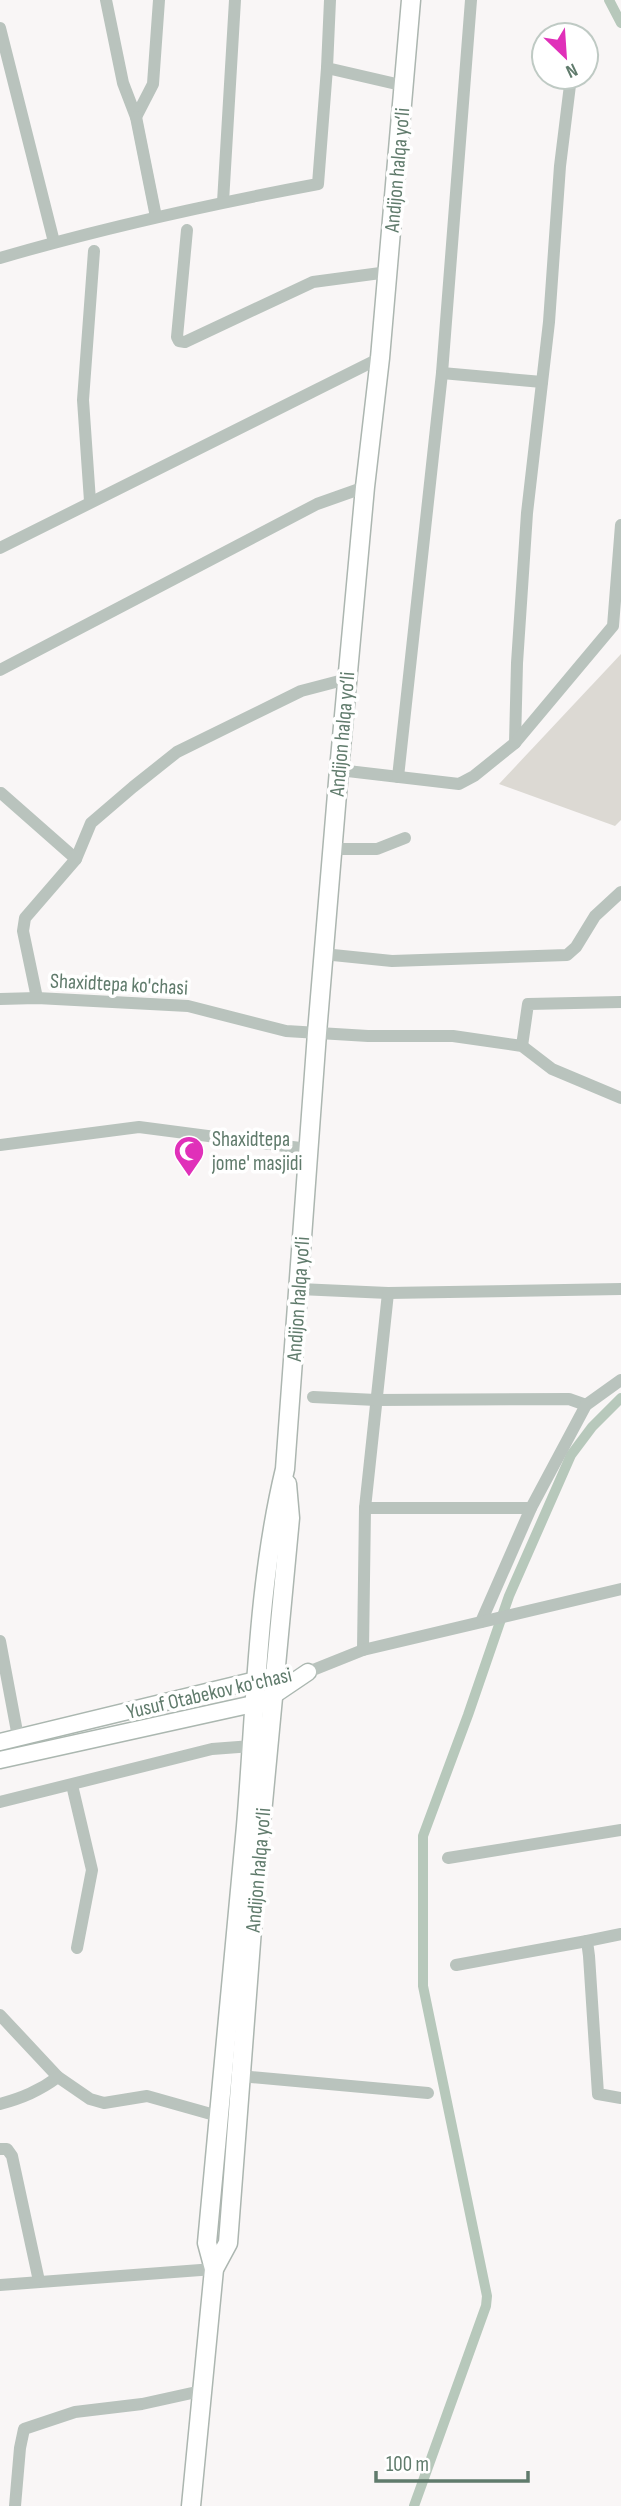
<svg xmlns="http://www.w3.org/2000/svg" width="621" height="2506" viewBox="0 0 621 2506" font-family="'Sofia Sans Condensed',sans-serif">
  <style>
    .green { fill: #dcd9d3 }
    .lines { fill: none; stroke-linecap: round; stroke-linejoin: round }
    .canal { stroke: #b7c8bb; stroke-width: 10 }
    .major-casing { stroke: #abb7b0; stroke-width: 19 }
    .highway-casing { stroke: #acb6b0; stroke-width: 21 }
    .minor { stroke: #b9c3bd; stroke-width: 12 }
    .major { stroke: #fff; stroke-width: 16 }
    .highway { stroke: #fff; stroke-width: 18 }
    .labels { text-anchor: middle; stroke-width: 7; stroke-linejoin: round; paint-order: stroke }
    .street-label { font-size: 21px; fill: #607b6c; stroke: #fff }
    .poi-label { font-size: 21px; fill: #607b6c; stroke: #fff; text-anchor: start }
  </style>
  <rect width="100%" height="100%" fill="#f9f6f6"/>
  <polygon class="green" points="621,654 621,820 615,826 499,784"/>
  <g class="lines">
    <g class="canal">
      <polyline points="609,0 621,23"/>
      <polyline points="414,2506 486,2306 487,2296 423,1986 423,1836 468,1715 509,1596 571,1455 592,1427 621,1398"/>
    </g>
    <g class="major-casing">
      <g id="major">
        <polyline points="0,1742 268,1677"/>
        <polyline points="0,1760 253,1704 274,1695 308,1672"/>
      </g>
    </g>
    <g class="highway-casing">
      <g id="highway">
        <path d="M214 2269 207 2243C219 2104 234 1965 246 1826 256 1707 257 1585 285 1469L317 1033 339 770 365 487 380 358 411 0"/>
        <polyline points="191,2506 214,2269 228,2243 256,1877 290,1518 287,1484"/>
      </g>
    </g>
    <g class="minor">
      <polyline points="106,0 123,83 136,117 153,84 159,0"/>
      <polyline points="330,0 327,68 405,86"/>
      <polyline points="0,28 54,242"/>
      <polyline points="136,117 156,217"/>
      <polyline points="223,202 235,0"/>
      <polyline points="187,230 177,337 179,341 185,342 313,282 388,272"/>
      <path d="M0 258C105 227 211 204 318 184L327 68"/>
      <polyline points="442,373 542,382"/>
      <polyline points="90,501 83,400 94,251"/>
      <polyline points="0,548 380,358"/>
      <polyline points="0,670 317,504 365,487"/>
      <polyline points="515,743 517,663 527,513 549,322 560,166 571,77"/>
      <polyline points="339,770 459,784 474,776 515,743 613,626 621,525"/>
      <polyline points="398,777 442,373 471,0"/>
      <polyline points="1,793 76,859"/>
      <polyline points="332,849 377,849 405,838"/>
      <polyline points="323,954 392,961 567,955 576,947 595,916 621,892"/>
      <polyline points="37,998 23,931 25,918 76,859 91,823 133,787 177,752 301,691 347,679"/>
      <polyline points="0,999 37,998 188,1006 286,1031 368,1036 453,1036 522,1046 552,1069 621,1098"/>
      <polyline points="522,1046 528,1004 621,1002"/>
      <polyline points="0,1145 139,1127 308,1149"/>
      <polyline points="299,1289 388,1293 365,1508 363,1650"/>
      <polyline points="388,1293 621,1289"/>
      <polyline points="313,1397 376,1400 569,1399 586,1405"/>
      <polyline points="365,1508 531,1508"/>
      <polyline points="481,1622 531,1508 586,1405 621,1380"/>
      <polyline points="0,1641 18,1737"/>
      <polyline points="308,1672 363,1650 621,1589"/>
      <polyline points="72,1785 92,1870 77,1948"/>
      <polyline points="0,1802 212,1749 252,1746"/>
      <polyline points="448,1858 621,1830"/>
      <polyline points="621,1934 587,1941 589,1956 598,2094 621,2098"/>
      <polyline points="456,1965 587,1941"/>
      <polyline points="0,2015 58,2077 90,2099 104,2103 147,2096 218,2116"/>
      <polyline points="240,2076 428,2093"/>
      <path d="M0 2104C22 2098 39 2091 58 2077"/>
      <polyline points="0,2149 7,2149 12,2156 39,2281"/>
      <polyline points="0,2285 214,2269"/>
      <polyline points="15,2506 20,2448 24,2429 75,2412 142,2404 201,2391"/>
    </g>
    <use href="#major" class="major"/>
    <use href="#highway" class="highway"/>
  </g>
  <defs>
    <g id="mosque-pin" transform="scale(1.575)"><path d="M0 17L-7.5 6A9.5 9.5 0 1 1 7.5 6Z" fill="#e030b9" stroke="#fff"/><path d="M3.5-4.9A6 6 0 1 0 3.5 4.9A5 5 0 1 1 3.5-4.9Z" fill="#fff"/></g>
  </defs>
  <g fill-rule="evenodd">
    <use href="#mosque-pin" x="189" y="1151"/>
  </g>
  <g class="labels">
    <g class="street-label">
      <text transform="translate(397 170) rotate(-85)" y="7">Andijon halqa yo‘li</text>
      <text transform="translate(342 734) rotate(-85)" y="7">Andijon halqa yo‘li</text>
      <text transform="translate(119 984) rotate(3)" y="7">Shaxidtepa ko'chasi</text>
      <text transform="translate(298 1299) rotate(-86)" y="7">Andijon halqa yo‘li</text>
      <text transform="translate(209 1693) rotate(-13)" y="7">Yusuf Otabekov ko'chasi</text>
      <text transform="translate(258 1870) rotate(-85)" y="7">Andijon halqa yo‘li</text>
    </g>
    <g class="poi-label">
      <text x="212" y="1146">Shaxidtepa<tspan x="212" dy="24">jome' masjidi</tspan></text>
    </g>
  </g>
  <g transform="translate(565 56) rotate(155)"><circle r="33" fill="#ffffff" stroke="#bfcac4" stroke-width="2"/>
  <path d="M0-5L12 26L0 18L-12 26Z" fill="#e030b9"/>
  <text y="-10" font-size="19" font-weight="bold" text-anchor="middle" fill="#607b6c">N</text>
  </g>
  <path d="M376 2471v10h152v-10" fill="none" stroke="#607b6c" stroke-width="3.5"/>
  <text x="386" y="2471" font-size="21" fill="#607b6c" stroke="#ffffff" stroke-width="5" paint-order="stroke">100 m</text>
</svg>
